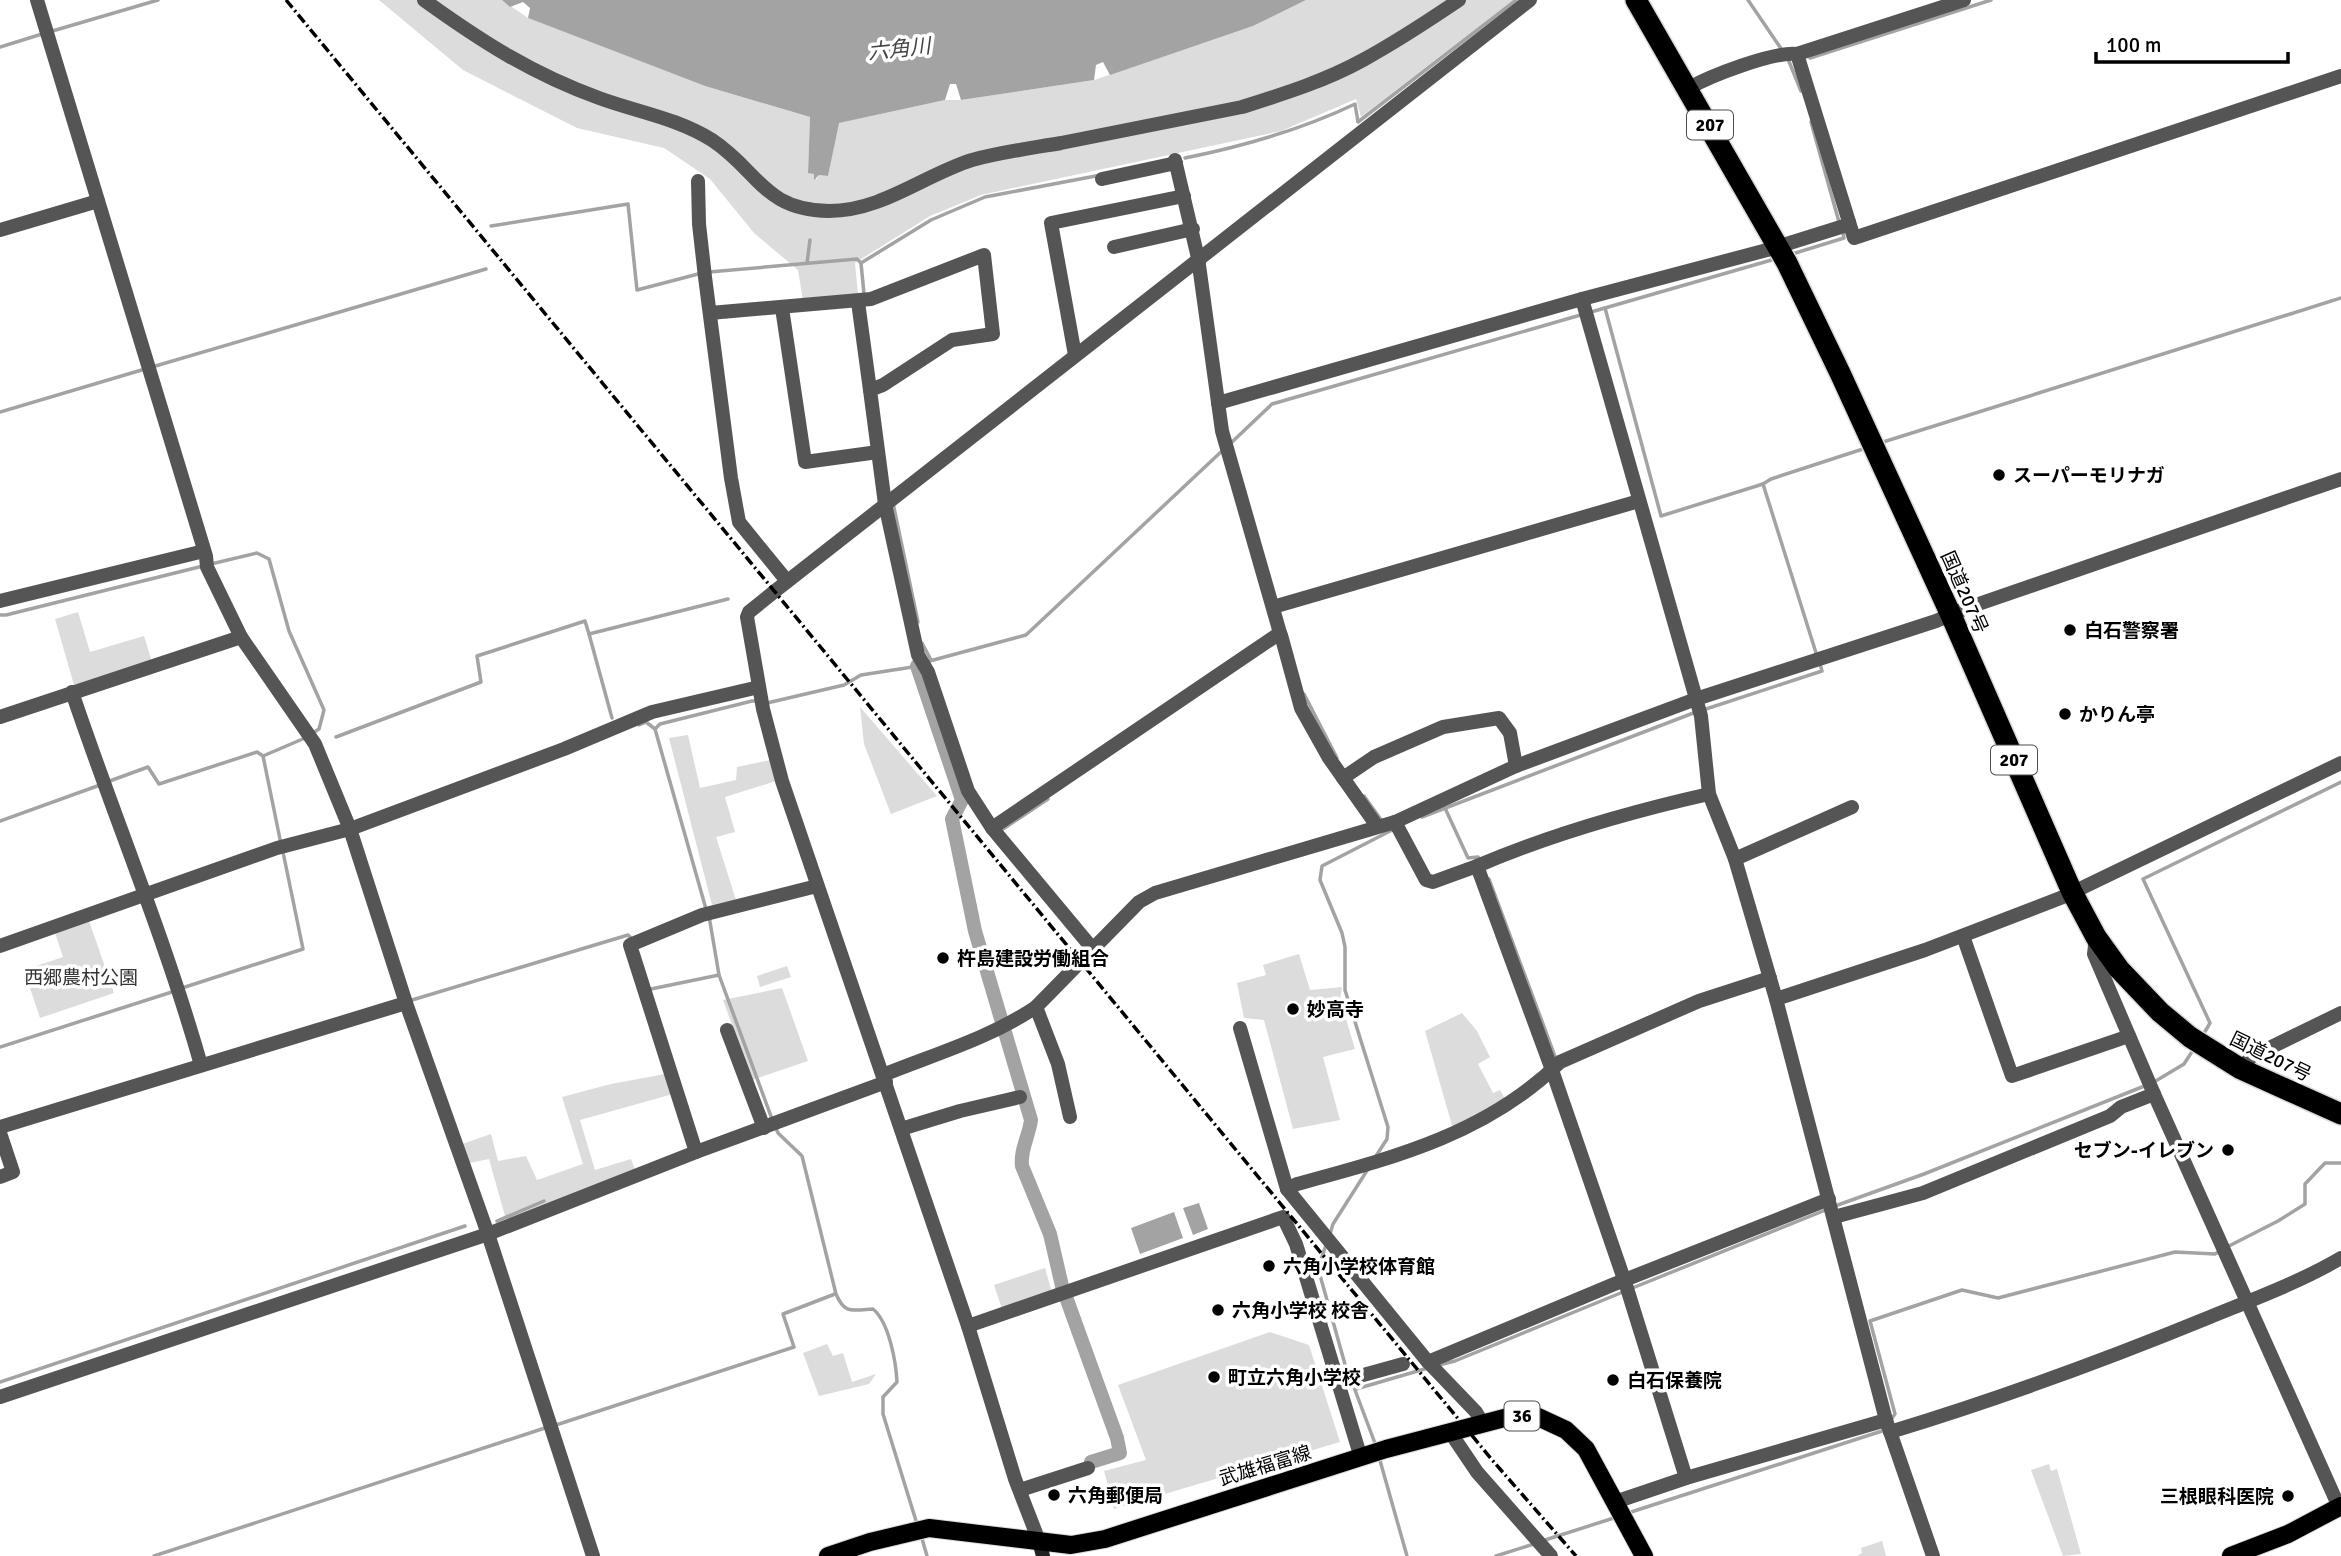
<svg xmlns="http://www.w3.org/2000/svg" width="2341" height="1556" viewBox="0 0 2341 1556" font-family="Signika,'Noto Sans JP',sans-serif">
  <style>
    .green { fill: #dcdcdc }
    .water { fill: #a3a3a3 }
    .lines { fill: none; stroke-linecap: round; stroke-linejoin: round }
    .stream { stroke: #a3a3a3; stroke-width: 3.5 }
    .canal { stroke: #a3a3a3; stroke-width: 14 }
    .primary-casing { stroke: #dbdbdb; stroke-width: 20 }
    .highway-casing { stroke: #dbdbdb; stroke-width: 24 }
    .street { stroke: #555; stroke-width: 14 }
    .secondary { stroke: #222; stroke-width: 14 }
    .primary { stroke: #000; stroke-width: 18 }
    .highway { stroke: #000; stroke-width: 21 }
    .rail { stroke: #000; stroke-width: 3.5; stroke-dasharray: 10 3.5 2 3.5; stroke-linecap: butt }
    .poi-dot { fill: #000; stroke: #fff; stroke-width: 2.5 }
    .labels { text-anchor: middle; stroke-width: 7; stroke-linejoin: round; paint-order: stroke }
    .shield { fill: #fff; stroke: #4c4c4c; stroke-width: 2 }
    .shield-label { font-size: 18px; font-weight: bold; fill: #000 }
    .poi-label { font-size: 19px; font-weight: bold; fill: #000; stroke: #fff; text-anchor: start }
    .street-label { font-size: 19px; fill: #000; stroke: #fff }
    .park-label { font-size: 19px; fill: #333; stroke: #fff }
    .water-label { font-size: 21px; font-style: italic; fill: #444; stroke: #fff }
  </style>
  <rect width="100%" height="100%" fill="#fff"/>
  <g class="green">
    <polygon points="379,0 502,0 528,18 705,86 810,117 808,172 815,174 816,180 819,175 828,176 838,123 945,100 961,100 1094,80 1253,26 1306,0 1513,0 1361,117 1356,99 1281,131 981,195 930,216 855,263 858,295 803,301 798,270 754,233 710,179 664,148 577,128 463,70"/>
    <polygon points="78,612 90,652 144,636 152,662 74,685 55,619"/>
    <polygon points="860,707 937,796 891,814 864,744"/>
    <polygon points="688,735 700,788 736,780 737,767 770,760 776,781 725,797 735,832 716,837 736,900 712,905 669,738"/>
    <polygon points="88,918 114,993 40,1018 24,970 63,957 54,930"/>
    <polygon points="1299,954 1310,990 1342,987 1340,999 1355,1049 1323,1057 1340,1120 1293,1129 1264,1020 1244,1018 1237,983 1266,975 1263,965"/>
    <polygon points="787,966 791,977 760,987 757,976"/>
    <polygon points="782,988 808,1061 752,1080 723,1000"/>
    <polygon points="1462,1013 1477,1031 1490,1057 1478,1064 1493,1093 1500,1090 1505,1099 1453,1129 1425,1031"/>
    <polygon points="665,1074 673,1094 580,1120 595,1170 631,1159 639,1180 509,1230 489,1159 469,1163 462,1144 491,1134 498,1161 526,1156 537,1180 583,1164 562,1097 611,1084"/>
    <polygon points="1045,1268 1052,1293 1002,1309 994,1285"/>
    <polygon points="1270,1332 1309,1345 1340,1442 1114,1509 1104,1471 1146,1460 1118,1385"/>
    <polygon points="827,1344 833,1356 843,1353 852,1382 876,1374 869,1384 819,1396 803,1353"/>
    <polygon points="2049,1464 2051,1471 2057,1469 2081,1554 2063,1556 2031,1470"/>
    <polygon points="1882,1541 1886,1556 1857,1556 1862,1553 1861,1548"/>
  </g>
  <g class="water">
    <polygon points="502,0 1306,0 1253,26 1110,75 1103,62 1096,65 1094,80 961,100 956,84 950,84 945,100 839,123 828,176 819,175 814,180 814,174 808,173 810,117 705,86 528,18 530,8 523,2 510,7"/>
    <polygon points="1199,1203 1208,1229 1193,1235 1183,1208"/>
    <polygon points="1174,1212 1183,1238 1140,1254 1131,1228"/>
  </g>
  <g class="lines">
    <g class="stream">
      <polyline points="1748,0 1782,50"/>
      <polyline points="49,32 158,0"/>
      <polyline points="0,47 42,34"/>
      <polyline points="1810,58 1991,0"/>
      <polyline points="1788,59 1801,91"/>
      <polyline points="1811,122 1839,222"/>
      <path d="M1185 158C1244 146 1301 130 1355 104L1358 122 1516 0"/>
      <polyline points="491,226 628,204 637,290 702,273"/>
      <polyline points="1789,255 1844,238 1842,229"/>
      <polyline points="807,263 810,240"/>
      <polyline points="861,263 931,220 985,197 1101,175"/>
      <polyline points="709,272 857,259 861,263 864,294"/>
      <polyline points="1605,308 1661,516 1763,484 1771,479 1866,448"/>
      <polyline points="1591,312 1775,259"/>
      <polyline points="152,367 486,269"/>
      <polyline points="0,412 145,369"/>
      <polyline points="1231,443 1272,404 1584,314"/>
      <polyline points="1880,443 2341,298"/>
      <polyline points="1763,484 1817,656"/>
      <polyline points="893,503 918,622"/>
      <polyline points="211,564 257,553 269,559 289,631 324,710 319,729 311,734"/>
      <polyline points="0,615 6,615 203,566"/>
      <polyline points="589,634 612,718"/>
      <polyline points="922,643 931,660"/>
      <polyline points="926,662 1026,635 1223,450"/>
      <polyline points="1304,694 1337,758"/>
      <polyline points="767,703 844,685 861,675 919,666"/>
      <polyline points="1703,710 1822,671 1820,664"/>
      <polyline points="639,725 646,722 655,729"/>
      <polyline points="336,737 481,682 477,656 585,621 589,634 728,599"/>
      <polyline points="107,782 148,767 159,784 257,752 263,756"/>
      <polyline points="1364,796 1382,821"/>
      <polyline points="1445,808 1468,858 1478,857 1480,860"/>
      <polyline points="1422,817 1696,712"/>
      <polyline points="0,821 100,785"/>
      <polyline points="1003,829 1048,799"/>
      <polyline points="281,844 263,756 305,738"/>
      <polyline points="1489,879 1556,1059"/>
      <polyline points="706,909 655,729 660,724 752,701 756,701"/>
      <polyline points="709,916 719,975 772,1119"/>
      <polyline points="182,988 303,949 283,852"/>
      <polyline points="651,989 719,975"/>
      <polyline points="412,1000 628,935 633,940"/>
      <polyline points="2203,1035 2210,1023 2143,879 2341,782"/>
      <polyline points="0,1047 175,991"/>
      <polyline points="2154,1082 2184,1064 2195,1047"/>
      <path d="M775 1126 778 1133 802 1156 836 1294C845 1315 852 1310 873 1309 889 1322 896 1362 897 1382L883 1397V1414L917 1524"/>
      <polyline points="1376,1156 1387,1139 1388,1127 1345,990 1345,947 1342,933 1320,880 1322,866 1396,828"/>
      <polyline points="1835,1206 1924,1174 2147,1085"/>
      <polyline points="497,1221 544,1201"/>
      <polyline points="1330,1234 1333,1224 1368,1169"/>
      <polyline points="1326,1245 1318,1268 1348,1375"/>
      <polyline points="2227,1247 2278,1221 2305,1204 2305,1184 2325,1163 2341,1163"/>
      <polyline points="1630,1289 1828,1209"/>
      <polyline points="1439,1365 1455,1361 1623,1292"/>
      <polyline points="0,1382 465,1226"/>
      <polyline points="1352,1382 1376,1446"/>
      <polyline points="1356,1389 1428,1368"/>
      <polyline points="1890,1421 1895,1414 1870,1321 1962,1290 1998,1298 2175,1252 2215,1254 2220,1251"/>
      <polyline points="556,1425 794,1347 783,1314 835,1294"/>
      <polyline points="1379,1457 1407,1556"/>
      <polyline points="1628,1513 1882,1431 1885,1427"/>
      <polyline points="921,1535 927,1556"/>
      <polyline points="1545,1540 1617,1517"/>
      <polyline points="154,1556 548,1427"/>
      <polyline points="1496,1556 1534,1544"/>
    </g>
    <path class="canal" d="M917 666 962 800 952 819 975 931 1031 1120C1029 1136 1020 1150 1022 1166L1050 1234 1062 1286 1117 1438 1120 1453 1091 1462"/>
    <g class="primary-casing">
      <g id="primary">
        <polyline points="828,1556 870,1542 929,1528 1071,1545 1105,1539 1386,1449 1512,1416 1538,1417 1566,1430 1586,1449 1644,1556"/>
        <polyline points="2231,1556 2288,1534 2341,1506"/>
      </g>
    </g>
    <g class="highway-casing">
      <polyline id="highway" points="1636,0 1787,263 1840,373 1951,615 2072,892 2096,937 2119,969 2160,1012 2190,1037 2241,1069 2341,1114"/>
    </g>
    <g class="street">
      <polyline points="37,0 206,556 207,567 241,637 315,744 350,829 406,1003 488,1234 593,1556"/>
      <path d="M424 0C481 41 532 74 599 98 637 112 677 118 712 140 759 171 763 210 829 211 882 211 924 175 972 160 1001 152 1032 148 1061 143 1121 131 1182 119 1242 107 1283 94 1325 81 1363 60 1396 42 1428 21 1459 0"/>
      <polyline points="1797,54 1854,238 2341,76"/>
      <path d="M1689 88C1710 76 1774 51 1797 54L1964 0"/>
      <polyline points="1102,179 1176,163"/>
      <polyline points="698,181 699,224 705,277 731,478 739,522 787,581"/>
      <polyline points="0,230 98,201"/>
      <polyline points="1114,247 1193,229"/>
      <polyline points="1582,299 1701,716 1709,794 1735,859 1776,999 1886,1420 1933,1556"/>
      <polyline points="858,302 870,390"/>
      <polyline points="782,308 805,462 878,452"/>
      <polyline points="710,313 871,299 984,255 993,334 952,340 883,385 870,390 885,504 918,655 928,672 968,791 992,828 1092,948"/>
      <polyline points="1075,355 1051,223 1184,196"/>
      <polyline points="1218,403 1582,299 1767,250 1844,226 1849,222"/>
      <polyline points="0,601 204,551"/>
      <polyline points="1273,607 1639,501"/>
      <polyline points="1281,635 1301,708 1329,758 1377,826"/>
      <path d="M72 692C114 817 165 938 201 1065"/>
      <polyline points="0,717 241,637"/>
      <polyline points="1343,778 1374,757 1443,727 1499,718 1510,733 1516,766"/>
      <polyline points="1395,822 1426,880 1433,882 1477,866"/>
      <polyline points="992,828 1280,633 1222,431 1198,258 1175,160"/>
      <polyline points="1735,859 1852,807"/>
      <polyline points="1963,936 2012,1076 2129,1036"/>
      <polyline points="2096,937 2094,954 2154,1094 2339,1507"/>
      <polyline points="0,946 277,848 350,829 564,749 652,712 759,687"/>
      <polyline points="1776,999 1925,950 2063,897 2341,763"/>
      <polyline points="1036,1007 1058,1064 1070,1117"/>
      <polyline points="1240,1028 1287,1189 1428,1362 1476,1412 1482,1422"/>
      <polyline points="727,1030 764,1128"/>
      <polyline points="2241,1069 2251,1057 2341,1013"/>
      <path d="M883 1075C935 1054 990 1038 1036 1007L1139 902 1155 893 1395 822 1516 766 1696 699 1936 621 1964 609 2341 479"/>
      <polyline points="0,1127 406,1003"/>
      <polyline points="901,1129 960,1111 1020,1097"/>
      <polyline points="0,1133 13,1172 0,1177"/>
      <polyline points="696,1152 630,945 702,915 817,886"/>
      <path d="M1287 1189 1297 1184C1393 1158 1487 1134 1560 1062L1699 1001 1770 978"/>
      <polyline points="1834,1217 1923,1193 2110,1116 2121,1107 2154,1094"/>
      <polyline points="968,1326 1283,1217 1296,1244 1361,1458"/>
      <polyline points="1428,1362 1612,1285 1829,1199"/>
      <polyline points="1338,1382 1403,1364"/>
      <polyline points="0,1397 488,1234 696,1152 886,1082"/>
      <polyline points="1450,1432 1477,1472 1551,1556"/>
      <path d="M1890 1432C1999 1399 2105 1360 2210 1317 2254 1299 2300 1282 2341 1258"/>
      <path d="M1686 1478 1626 1285 1552 1070 1477 866C1552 834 1629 812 1709 794"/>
      <polyline points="1020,1490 1088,1468"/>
      <polyline points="1615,1502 1686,1478 1886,1420"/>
      <polyline points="1039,1541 1015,1479 968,1326 782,781 763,709 747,617 749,612 775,591 1530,0"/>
    </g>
    <polyline class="secondary" points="1039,1541 1043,1556"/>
    <use href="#primary" class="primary"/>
    <use href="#highway" class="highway"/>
    <polyline class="rail" points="286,0 1493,1461 1576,1556"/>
  </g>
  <g class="poi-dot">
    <circle cx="1999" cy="475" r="7"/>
    <circle cx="2070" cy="630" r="7"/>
    <circle cx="2065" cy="714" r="7"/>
    <circle cx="943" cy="958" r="7"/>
    <circle cx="1293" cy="1009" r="7"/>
    <circle cx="2228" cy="1150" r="7"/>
    <circle cx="1269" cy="1266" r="7"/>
    <circle cx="1218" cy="1310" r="7"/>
    <circle cx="1214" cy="1377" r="7"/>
    <circle cx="1613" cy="1380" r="7"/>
    <circle cx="1054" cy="1495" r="7"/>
    <circle cx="2288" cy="1496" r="7"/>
  </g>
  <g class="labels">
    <g class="shield">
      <rect x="1687" y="110.5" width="46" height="29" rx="5"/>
      <rect x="1991" y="745.5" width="46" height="29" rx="5"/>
      <rect x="1504.5" y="1401.5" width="35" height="29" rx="5"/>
    </g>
    <g class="shield-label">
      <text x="1710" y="131">207</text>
      <text x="2014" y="766">207</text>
      <text x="1522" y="1422">36</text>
    </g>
    <g class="poi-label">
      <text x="2013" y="482">スーパーモリナガ</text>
      <text x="2084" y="637">白石警察署</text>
      <text x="2079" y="721">かりん亭</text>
      <text x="957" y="965">杵島建設労働組合</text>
      <text x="1307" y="1016">妙高寺</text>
      <text x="2214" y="1157" text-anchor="end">セブン-イレブン</text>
      <text x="1283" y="1273">六角小学校体育館</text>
      <text x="1232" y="1317">六角小学校 校舎</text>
      <text x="1228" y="1384">町立六角小学校</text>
      <text x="1627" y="1387">白石保養院</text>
      <text x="1068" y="1502">六角郵便局</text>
      <text x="2274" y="1503" text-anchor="end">三根眼科医院</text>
    </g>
    <g class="street-label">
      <text transform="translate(1965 592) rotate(66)" y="7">国道207号</text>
      <text transform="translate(2271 1056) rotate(26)" y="7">国道207号</text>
      <text transform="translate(1265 1465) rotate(-17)" y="7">武雄福富線</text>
    </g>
    <g class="park-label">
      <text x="81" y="984">西郷農村公園</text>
    </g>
    <g class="water-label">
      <text transform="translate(899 49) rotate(-6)" y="7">六角川</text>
    </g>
  </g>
  <path d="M2096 52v10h192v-10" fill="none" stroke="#000000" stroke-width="3.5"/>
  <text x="2106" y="52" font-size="21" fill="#000000" stroke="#ffffff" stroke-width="5" paint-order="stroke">100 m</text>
</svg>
